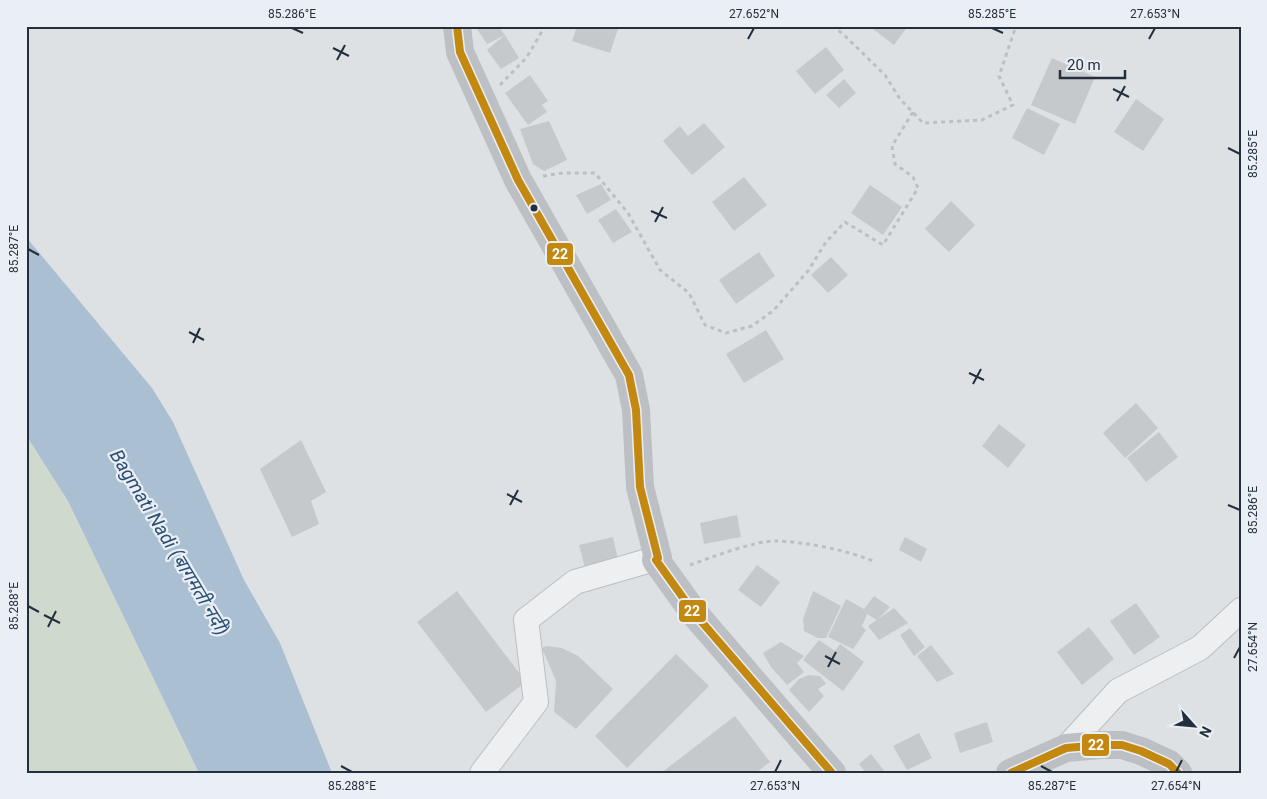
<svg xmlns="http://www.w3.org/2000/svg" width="1267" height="799" viewBox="0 0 1267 799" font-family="Roboto,'Noto Sans Devanagari',sans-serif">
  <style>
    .green { fill: #cfd9ce }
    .water { fill: #aabfd2 }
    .building { fill: #c6c9cc }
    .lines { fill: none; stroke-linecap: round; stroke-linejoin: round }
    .street-casing { stroke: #bcbfc2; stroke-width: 26 }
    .path { stroke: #bcbfc3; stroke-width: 3; stroke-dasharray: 4 4; stroke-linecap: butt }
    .street { stroke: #edeff1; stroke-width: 24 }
    .secondary { stroke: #bcc0c4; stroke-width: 28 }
    .bus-1-casing { stroke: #eaeff5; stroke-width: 11 }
    .bus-1 { stroke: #c28810; stroke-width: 8 }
    .ticks { fill: none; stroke: #242f3e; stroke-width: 2 }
    .bus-dot { fill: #242f3e; stroke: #eaeff5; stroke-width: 2 }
    .labels { text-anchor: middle; stroke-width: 4.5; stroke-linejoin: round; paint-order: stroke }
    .water-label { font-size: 19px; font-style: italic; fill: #2c4f75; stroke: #eaeff5 }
    .line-badge { stroke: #eaeff5; stroke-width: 2 }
    .badge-label { font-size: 14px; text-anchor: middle; font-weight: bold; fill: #fff }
    .neatline { fill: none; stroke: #242f3e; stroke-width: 2 }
    .ticks-label { font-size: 12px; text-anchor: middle; fill: #242f3e }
  </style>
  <rect width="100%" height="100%" fill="#dee1e4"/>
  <polygon class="green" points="26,435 68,501 199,773 26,773"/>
  <polygon class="water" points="26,237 152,388 173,422 244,580 280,643 332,773 199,773 68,501 26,435"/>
  <g class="building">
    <polygon points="475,26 498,26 505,35 487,44"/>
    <polygon points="577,26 619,26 610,53 572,41"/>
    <polygon points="869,26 908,26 894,45"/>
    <polygon points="505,35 519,58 501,69 487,50"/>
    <polygon points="826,47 844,70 815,94 796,71"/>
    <polygon points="1052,58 1095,77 1075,124 1031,105"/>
    <polygon points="530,75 548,101 542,105 547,112 528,125 505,93"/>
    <polygon points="844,79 856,93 839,108 826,95"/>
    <polygon points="1136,99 1164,119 1143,151 1114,132"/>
    <polygon points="1027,108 1060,124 1044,155 1012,138"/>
    <polygon points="549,121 567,160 544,171 533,164 520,129"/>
    <polygon points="704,123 725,147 692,175 663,141 680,126 688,136"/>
    <polygon points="744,177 767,205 734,231 712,202"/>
    <polygon points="601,184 611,200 587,214 576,195"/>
    <polygon points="870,185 902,207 883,235 851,213"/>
    <polygon points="951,201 975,225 949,252 925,229"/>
    <polygon points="616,209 632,232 613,243 598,220"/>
    <polygon points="759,252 775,276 736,304 719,280"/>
    <polygon points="831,257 848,275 828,293 811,275"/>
    <polygon points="766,330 784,359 744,383 726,354"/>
    <polygon points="1136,403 1158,428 1125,458 1103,433"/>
    <polygon points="999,424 1026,445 1008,468 982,446"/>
    <polygon points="1159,432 1178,457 1146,482 1127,458"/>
    <polygon points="301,440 326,492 311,501 319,524 292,537 260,469"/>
    <polygon points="737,515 741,537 704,544 700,523"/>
    <polygon points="613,537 618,560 585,568 579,545"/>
    <polygon points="905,537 927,549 921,562 899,550"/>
    <polygon points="757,565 780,582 761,607 738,590"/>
    <polygon points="457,591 526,682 486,712 417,622"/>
    <polygon points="813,591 841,606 826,638 818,638 804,631 803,619"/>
    <polygon points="874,596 890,607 877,620 867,614 862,626 866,630 853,649 828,637 846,599 864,609"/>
    <polygon points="1136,603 1160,637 1134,655 1110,621"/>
    <polygon points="894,608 908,623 879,640 868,626"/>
    <polygon points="1089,627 1114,659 1082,685 1057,652"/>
    <polygon points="910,628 925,647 914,656 900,635"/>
    <polygon points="819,640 835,651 840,644 864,662 843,691 803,660"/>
    <polygon points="781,642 804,656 797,663 804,672 787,685 771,667 763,653"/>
    <polygon points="931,645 954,674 937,682 917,656"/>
    <polygon points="546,646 562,648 578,656 613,689 576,729 554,712 556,681 542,648"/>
    <polygon points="676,654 709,686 627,768 595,736"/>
    <polygon points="809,675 820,676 826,684 818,689 824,696 809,712 789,690 799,679"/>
    <polygon points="735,716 770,762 756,773 661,773"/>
    <polygon points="987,722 993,742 960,753 954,733"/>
    <polygon points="919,733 932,758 907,770 893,746"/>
    <polygon points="871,754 886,773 866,773 859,764"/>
  </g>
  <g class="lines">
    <g class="street-casing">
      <g id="street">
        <polyline points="1066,748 1118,691 1200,648 1241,610"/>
        <polyline points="482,773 536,702 526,620 575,582 658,558"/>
      </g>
    </g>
    <g class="path">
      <polyline points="832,26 843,34 885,75 900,99 923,123 982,120 1013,105 999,76 1016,26"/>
      <polyline points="500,85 527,57 545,26"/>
      <polyline points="543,176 563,173 595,173 628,213 660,270 689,293 705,325 726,333 752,326 774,310 808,271 826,242 845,222 883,245 918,188 913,177 895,164 892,146 913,112"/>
      <path d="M690 565C713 557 753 541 776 541 801 541 852 551 875 562"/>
    </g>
    <use href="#street" class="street"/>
    <g class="secondary">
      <polyline points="457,26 460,52 518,180 629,375 636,410 640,487 658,558 656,560 694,613 832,773"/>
      <polyline points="1010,773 1066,748 1101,745 1122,745 1141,751 1169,764 1178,773"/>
    </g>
    <g class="bus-1-casing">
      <g id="bus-1">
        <polyline points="457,26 460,52 518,180 629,375 636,410 640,487 658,558 656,560 694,613 832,773"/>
        <polyline points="1011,773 1066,748 1101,745 1122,745 1141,751 1169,764 1178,773"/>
      </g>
    </g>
    <use href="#bus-1" class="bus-1"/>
  </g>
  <path class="ticks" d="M292 28 303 33M992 28 1003 33M748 39 754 28M1149 39 1155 28M333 48 349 56M337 60 345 45M1113 89 1129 97M1117 101 1125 86M1228 148 1240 154M651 211 667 218M655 222 663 207M28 249 39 255M189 332 204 340M193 343 200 328M969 373 984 380M973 384 981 369M507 494 522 502M510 505 518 490M1228 505 1240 510M28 606 39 612M44 615 60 623M48 627 56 611M825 656 840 664M1234 658 1240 647M828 667 836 652M341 766 352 772M1041 766 1052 772M775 772 781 760M1176 772 1182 760"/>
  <circle class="bus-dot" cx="534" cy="208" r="4.5"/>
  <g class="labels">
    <g class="water-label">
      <text transform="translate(170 542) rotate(59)" y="7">Bagmati Nadi (बागमती नदी)</text>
    </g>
  </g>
  <g class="line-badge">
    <rect x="546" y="242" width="28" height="24" rx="5" fill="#c28810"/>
    <rect x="678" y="599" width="29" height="24" rx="5" fill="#c28810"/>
    <rect x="1081" y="733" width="29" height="24" rx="5" fill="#c28810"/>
  </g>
  <g class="badge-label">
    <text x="560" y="259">22</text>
    <text x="692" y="616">22</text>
    <text x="1096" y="750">22</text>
  </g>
  <rect width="1267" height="799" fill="none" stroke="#eaeff5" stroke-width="55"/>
  <g transform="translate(1194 726) rotate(117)" stroke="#eaeff5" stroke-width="4" paint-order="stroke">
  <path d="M0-4L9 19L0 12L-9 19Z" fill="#242f3e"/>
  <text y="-8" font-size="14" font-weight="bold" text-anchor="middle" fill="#242f3e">N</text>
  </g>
  <path d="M1060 70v8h65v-8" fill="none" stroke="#242f3e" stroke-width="2.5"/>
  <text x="1067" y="70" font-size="15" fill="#242f3e" stroke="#eaeff5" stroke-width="4" paint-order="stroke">20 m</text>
  <rect x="28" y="28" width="1212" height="744" class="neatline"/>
  <g class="ticks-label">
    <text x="292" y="18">85.286°E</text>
    <text x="754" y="18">27.652°N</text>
    <text x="992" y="18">85.285°E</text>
    <text x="1155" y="18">27.653°N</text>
    <text transform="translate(1253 154) rotate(-90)" y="4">85.285°E</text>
    <text transform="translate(14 249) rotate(-90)" y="4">85.287°E</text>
    <text transform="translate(1253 510) rotate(-90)" y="4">85.286°E</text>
    <text transform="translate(14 606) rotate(-90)" y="4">85.288°E</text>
    <text transform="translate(1253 647) rotate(-90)" y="4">27.654°N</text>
    <text x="352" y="790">85.288°E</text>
    <text x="775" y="790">27.653°N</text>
    <text x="1052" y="790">85.287°E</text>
    <text x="1176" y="790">27.654°N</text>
  </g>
</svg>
